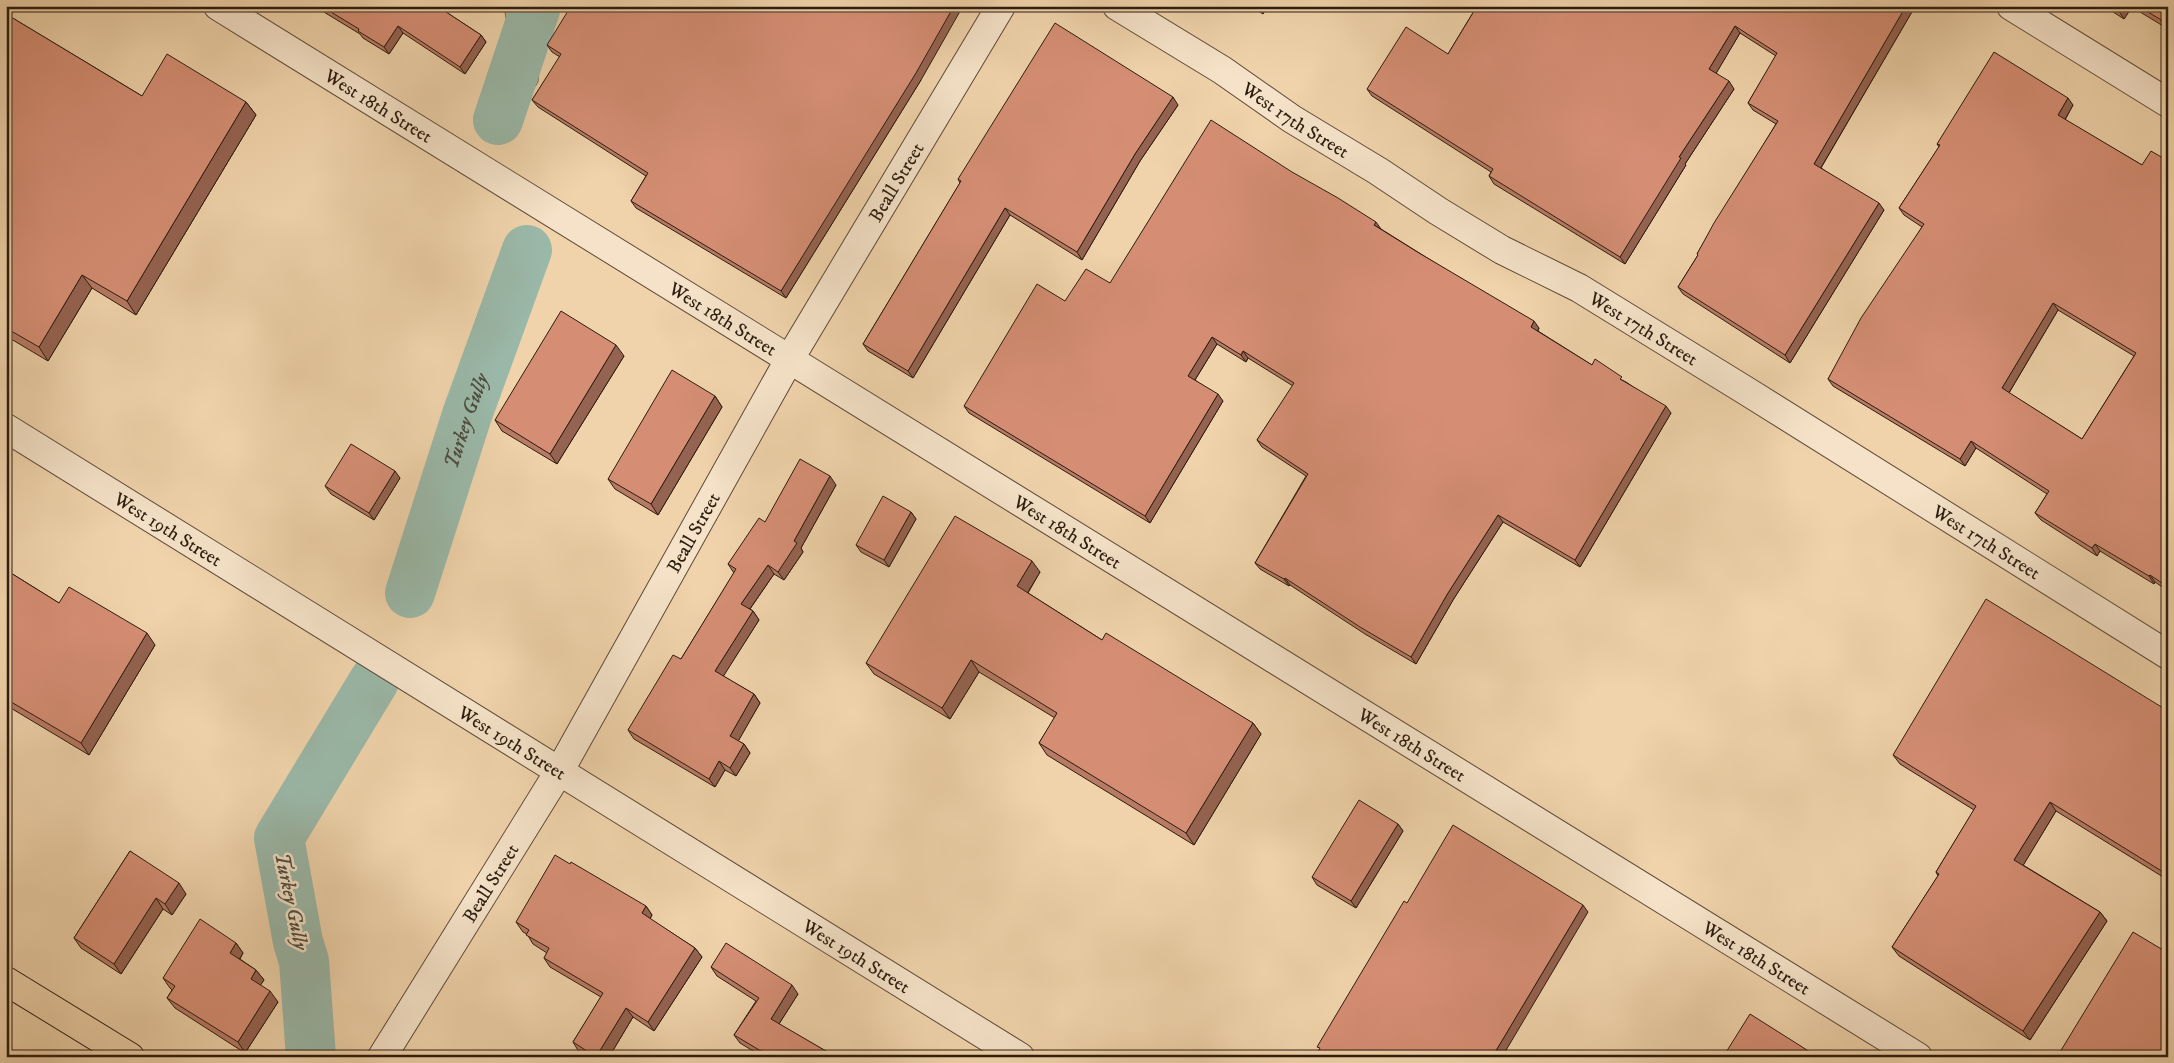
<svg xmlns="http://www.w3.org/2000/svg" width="2174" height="1063" viewBox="0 0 2174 1063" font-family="'IM FELL DW Pica',serif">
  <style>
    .green { fill: #bebb86; stroke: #756c4b }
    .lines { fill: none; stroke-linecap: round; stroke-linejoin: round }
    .river { stroke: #9ab8a8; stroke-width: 50 }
    .minor-casing { stroke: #5d4a37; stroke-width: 30 }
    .major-casing { stroke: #2c1d10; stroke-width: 30 }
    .minor { stroke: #f5e2c8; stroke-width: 28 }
    .major { stroke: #f0d3ab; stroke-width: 28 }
    .wall { fill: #b77a64; stroke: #2c1d10; fill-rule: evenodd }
    .shaded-wall { fill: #956351; stroke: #2c1d10 }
    .building { fill: #d58e74; stroke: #2c1d10; fill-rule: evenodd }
    .labels { text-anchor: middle; stroke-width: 5; stroke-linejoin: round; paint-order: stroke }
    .street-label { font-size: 19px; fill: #2c1d10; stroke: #f5e2c8 }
    .water-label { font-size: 20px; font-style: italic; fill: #4d4c3e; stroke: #f5e2c8 }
  </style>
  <rect width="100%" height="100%" fill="#f0d3ab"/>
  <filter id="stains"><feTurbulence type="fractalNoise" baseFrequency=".004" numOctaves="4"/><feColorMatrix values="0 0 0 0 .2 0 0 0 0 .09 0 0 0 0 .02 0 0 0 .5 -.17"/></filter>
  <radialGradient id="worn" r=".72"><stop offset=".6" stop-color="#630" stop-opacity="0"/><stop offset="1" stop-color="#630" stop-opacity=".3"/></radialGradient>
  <polygon class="green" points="504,6 545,6 538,82 505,134 476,115 510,43"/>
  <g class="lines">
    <g class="river">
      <polyline points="498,120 536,6"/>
      <path id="s1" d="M410 593 467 415 527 250"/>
      <polyline points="311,1057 304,961 298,942 279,838 374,681"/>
    </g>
    <g class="minor-casing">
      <g id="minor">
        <path id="s2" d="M218 6 1918 1057"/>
        <path id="s3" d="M1117 6 1222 70 1292 119 1378 171 1438 211 1502 250 1579 288 1748 392 2168 655"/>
        <polyline points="2011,6 2168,103"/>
        <path id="s4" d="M6 428 1020 1057"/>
        <path id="s5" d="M382 1057 560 770 789 360 1001 6"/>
      </g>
    </g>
    <g class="major-casing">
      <polyline id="major" points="6,981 130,1057"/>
    </g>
    <use href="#minor" class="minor"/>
    <use href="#major" class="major"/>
  </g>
  <g class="wall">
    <polygon points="314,6 437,6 481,35 486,42 465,74 403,33 389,54 363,38 360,34"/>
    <polygon points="1250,6 1267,6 1263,14"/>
    <polygon points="1477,6 1913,10 1821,168 1884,210 1790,363 1683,294 1678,287 1698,255 1697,254 1776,124 1753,110 1748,103 1776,56 1740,33 1716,73 1734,89 1685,164 1686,165 1625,264 1494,184 1489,176 1491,172 1372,96 1367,89 1448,54"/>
    <polygon points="2104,6 2168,6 2168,29 2132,7 2124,19"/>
    <polygon points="6,14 142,96 246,102 256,115 136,315 92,288 48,361 6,336"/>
    <polygon points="547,45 921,80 786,298 636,208 631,201 646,176 538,107 532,100 560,57 552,52"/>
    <polygon points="1178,105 1140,161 1082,260 1010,215 913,378 868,351 863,344 960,183 958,179"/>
    <path d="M2073 105 2065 120 2142 165 2168 161V591L2155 582 2154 584 2100 551 2097 556 2041 520 2035 513 2047 494 1976 448 1965 466 1833 386 1828 379 1922 227 1904 215 1899 208 1939 147 1937 144ZM2058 310 2134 356 2082 439 2009 393Z"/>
    <polygon points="1381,229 1539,328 1538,331 1592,365 1626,382 1671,413 1580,567 1503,522 1453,600 1416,664 1365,634 1290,585 1289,586 1260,569 1255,563 1306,476 1262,447 1257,440 1293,386 1248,358 1246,362 1217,344 1195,380 1223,401 1150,523 969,413 964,406 1065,301 1110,283"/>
    <polygon points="624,356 557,464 502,431 495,420"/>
    <polygon points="715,396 722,407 658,515 615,489 608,479"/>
    <polygon points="400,478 374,520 331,494 325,486"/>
    <polygon points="836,485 801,548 803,552 784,580 774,574 750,609 753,611 759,620 723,676 754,694 760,703 738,741 744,744 750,753 736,776 725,770 715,787 634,739 628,730 681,659 734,573 728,564 765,522"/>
    <polygon points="911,512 916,519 889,567 861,552 856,545"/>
    <polygon points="6,570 59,603 155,645 89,755 9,707 6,712"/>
    <polygon points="1040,572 1028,593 1102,640 1253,723 1261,734 1194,845 1047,755 1039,743 1055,718 979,672 950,719 874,674 866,663"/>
    <polygon points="2168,711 2168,880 2056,811 2023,865 2100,912 2107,921 2030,1040 1899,956 1892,947 1938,876 1936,872 1974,810 1900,764 1893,755"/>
    <polygon points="1398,824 1403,831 1356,908 1317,885 1312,877"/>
    <polygon points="130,851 186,894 172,915 163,909 121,974 81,948 74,938"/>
    <polygon points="646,906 652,915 650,919 695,948 702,957 654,1031 633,1017 609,1057 587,1057 579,1052 573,1042 601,997 550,967 544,958 547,953 533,944 527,934 523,932 516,922"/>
    <polygon points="236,943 243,953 240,959 256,970 264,980 260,985 278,1002 245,1053 175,1008 167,998 172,990 170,988 163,978"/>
    <polygon points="711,967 798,994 779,1024 831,1054 833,1057 763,1057 740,1043 734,1035 756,1001 717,976"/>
    <polygon points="2060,1052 2168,1057 2064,1057"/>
  </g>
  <g class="shaded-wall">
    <polygon points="954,6 963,6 921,80 786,298 781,291"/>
    <polygon points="1263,6 1267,6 1263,14 1261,10"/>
    <polygon points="1906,6 1910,6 1913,10 1819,171 1814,164"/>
    <polygon points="2121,6 2131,6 2132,7 2124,19 2118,10"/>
    <polygon points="398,26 403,33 389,54 384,47"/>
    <polygon points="1735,26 1740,33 1714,77 1709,69"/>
    <polygon points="481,35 486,42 465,74 460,67"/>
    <polygon points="1729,81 1734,89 1685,164 1686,165 1625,264 1620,257 1679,157"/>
    <polygon points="1173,97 1178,105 1140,161 1082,260 1077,252 1135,154"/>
    <polygon points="2068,98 2073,105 2063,123 2058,115"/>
    <polygon points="246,102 256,115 136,315 127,301"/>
    <polygon points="1879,203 1884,210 1790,363 1785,355"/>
    <polygon points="1005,208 1010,215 913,378 908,371"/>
    <polygon points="1376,222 1381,229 1374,225"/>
    <polygon points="82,275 92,288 48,361 39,347"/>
    <polygon points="2053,303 2058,310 2007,396 2002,388"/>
    <polygon points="1534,321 1539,328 1536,334 1531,327"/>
    <polygon points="1212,337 1217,344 1193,383 1188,376"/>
    <polygon points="616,345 624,356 557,464 550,454"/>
    <polygon points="1243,351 1248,358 1246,362 1241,355"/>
    <polygon points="1218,394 1223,401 1150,523 1145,516"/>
    <polygon points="715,396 722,407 658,515 651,504"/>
    <polygon points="1666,406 1671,413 1580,567 1575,560"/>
    <polygon points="1971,441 1976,448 1965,466 1960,459"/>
    <polygon points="395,471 400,478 374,520 369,513"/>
    <polygon points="830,476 836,485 801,548 803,552 784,580 778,572 794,541"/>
    <polygon points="911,512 916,519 889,567 884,560"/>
    <polygon points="1498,515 1503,522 1453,600 1416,664 1411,657 1448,593"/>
    <polygon points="2095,544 2100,551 2097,556 2092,548"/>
    <polygon points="1032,561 1040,572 1025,597 1017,586"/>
    <polygon points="768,565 774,574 747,613 741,604"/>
    <polygon points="2150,575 2155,582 2154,584 2149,576"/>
    <polygon points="1285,578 1290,585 1289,586 1284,579"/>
    <polygon points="753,611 759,620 721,680 715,671"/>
    <polygon points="147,633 155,645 89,755 81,743"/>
    <polygon points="971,660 979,672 950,719 942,708"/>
    <polygon points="754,694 760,703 736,745 730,736"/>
    <polygon points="6,703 9,707 6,712"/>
    <polygon points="1253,723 1261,734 1194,845 1186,833"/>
    <polygon points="744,744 750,753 736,776 730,768"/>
    <polygon points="719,761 725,770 715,787 709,779"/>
    <polygon points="2050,802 2056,811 2021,869 2014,860"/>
    <polygon points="1398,824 1403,831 1356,908 1351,901"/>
    <polygon points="179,883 186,894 172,915 165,904"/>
    <polygon points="156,898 163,909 121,974 114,964"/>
    <polygon points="1583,905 1588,912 1502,1057 1496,1057 1494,1054"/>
    <polygon points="646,906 652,915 648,922 642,913"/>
    <polygon points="2100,912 2107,921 2030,1040 2023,1031"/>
    <polygon points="236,943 243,953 237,963 230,953"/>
    <polygon points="695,948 702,957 654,1031 648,1022"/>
    <polygon points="256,970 264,980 258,989 251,979"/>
    <polygon points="792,985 798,994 777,1027 771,1019"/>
    <polygon points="270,991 278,1002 245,1053 238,1042"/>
    <polygon points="626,1008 633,1017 609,1057 596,1057"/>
  </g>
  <g class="building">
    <polygon points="321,6 437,6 481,35 460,67 398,26 384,47 358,31 359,29"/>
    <polygon points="571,6 954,6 916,73 781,291 631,201 648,173 532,100 561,54 547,45"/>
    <polygon points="1254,6 1263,6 1261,10"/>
    <polygon points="1477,6 1906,6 1814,164 1879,203 1785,355 1678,287 1698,255 1697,254 1714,223 1778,121 1748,103 1777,53 1735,26 1709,69 1729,81 1679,157 1681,158 1620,257 1489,176 1493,169 1367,89 1406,27 1448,54"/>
    <polygon points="2112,6 2121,6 2118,10"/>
    <polygon points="2138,6 2168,6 2168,24"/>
    <polygon points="6,14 142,96 167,54 246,102 127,301 82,275 39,347 6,328"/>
    <polygon points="1055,23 1173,97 1135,154 1077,252 1005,208 908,371 863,344 961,181 958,179"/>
    <path d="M1994 52 2068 98 2058 115 2142 165 2151 151 2168 161V587L2150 575 2149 576 2095 544 2092 548 2035 513 2049 491 1971 441 1960 459 1828 379 1861 318 1924 224 1899 208 1940 145 1937 144ZM2053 303 2136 353 2082 439 2002 388Z"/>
    <polygon points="1211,120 1292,172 1338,198 1376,222 1374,225 1419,253 1534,321 1531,327 1592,365 1595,359 1622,377 1620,379 1666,406 1575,560 1498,515 1448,593 1411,657 1360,627 1285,578 1284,579 1255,563 1308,474 1257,440 1294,383 1243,351 1241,355 1212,337 1188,376 1218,394 1145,516 964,406 1037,284 1065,301 1086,269 1110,283"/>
    <polygon points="561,311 616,345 550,454 495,420"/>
    <polygon points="672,370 715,396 651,504 608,479"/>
    <polygon points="351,444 395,471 369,513 325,486"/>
    <polygon points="800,459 830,476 794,541 797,543 778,572 768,565 741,604 753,611 715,671 754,694 730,736 744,744 730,768 719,761 709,779 628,730 673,655 681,659 736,569 728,564 759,518 765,522"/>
    <polygon points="883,496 911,512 884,560 856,545"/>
    <polygon points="955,516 1032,561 1017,586 1102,640 1106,633 1253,723 1186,833 1039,743 1057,713 971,660 942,708 866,663"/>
    <polygon points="6,570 59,603 69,587 147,633 81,743 6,699"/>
    <polygon points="1986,599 2168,711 2168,875 2050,802 2014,860 2100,912 2023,1031 1892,947 1939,874 1936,872 1976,806 1893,755"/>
    <polygon points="1359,800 1398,824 1351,901 1312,877"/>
    <polygon points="1453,825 1583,905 1494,1054 1499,1057 1315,1057 1320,1048 1317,1047 1404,901 1407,903"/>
    <polygon points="130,851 179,883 165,904 156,898 114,964 74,938"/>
    <polygon points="555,855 570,864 571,862 646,906 642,913 695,948 648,1022 626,1008 596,1057 573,1042 603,993 544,958 549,948 526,935 529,930 516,922"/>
    <polygon points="200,919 236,943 230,953 256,970 251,979 270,991 238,1042 167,998 175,986 163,978"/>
    <polygon points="2133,932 2168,953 2168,1057 2069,1057 2060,1052"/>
    <polygon points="726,943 792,985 771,1019 831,1054 830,1057 771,1057 734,1035 759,998 711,967"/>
    <polygon points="1750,1014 1818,1057 1723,1057"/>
  </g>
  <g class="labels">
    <g class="street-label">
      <text dy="7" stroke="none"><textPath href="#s2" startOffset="189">West 18th Street</textPath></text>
      <text dy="7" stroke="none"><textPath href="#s3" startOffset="212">West 17th Street</textPath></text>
      <text dy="7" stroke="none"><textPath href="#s5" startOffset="1015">Beall Street</textPath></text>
      <text dy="7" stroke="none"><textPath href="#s2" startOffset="594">West 18th Street</textPath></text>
      <text dy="7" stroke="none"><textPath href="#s3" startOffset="618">West 17th Street</textPath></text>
      <text dy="7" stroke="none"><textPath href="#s4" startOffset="191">West 19th Street</textPath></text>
      <text dy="7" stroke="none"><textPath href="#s5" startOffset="610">Beall Street</textPath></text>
      <text dy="7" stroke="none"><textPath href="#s2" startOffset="999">West 18th Street</textPath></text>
      <text dy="7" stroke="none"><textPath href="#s3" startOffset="1022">West 17th Street</textPath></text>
      <text dy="7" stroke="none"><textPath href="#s4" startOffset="596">West 19th Street</textPath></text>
      <text dy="7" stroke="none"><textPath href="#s2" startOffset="1404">West 18th Street</textPath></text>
      <text dy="7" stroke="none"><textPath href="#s5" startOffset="205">Beall Street</textPath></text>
      <text dy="7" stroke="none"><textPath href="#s4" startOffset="1001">West 19th Street</textPath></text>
      <text dy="7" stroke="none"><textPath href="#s2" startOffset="1809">West 18th Street</textPath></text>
    </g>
    <g class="water-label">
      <text dy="7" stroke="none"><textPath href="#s1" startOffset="181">Turkey Gully</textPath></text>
      <text transform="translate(292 901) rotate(78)" y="7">Turkey Gully</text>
    </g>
  </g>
  <rect width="2174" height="1063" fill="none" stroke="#f0d3ab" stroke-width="25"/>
  <rect x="8" y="8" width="2159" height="1048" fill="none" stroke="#2c1d10" stroke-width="2.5"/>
  <rect x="12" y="12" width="2149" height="1038" fill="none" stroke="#2c1d10"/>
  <rect width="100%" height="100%" filter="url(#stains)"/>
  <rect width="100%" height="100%" fill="url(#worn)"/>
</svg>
